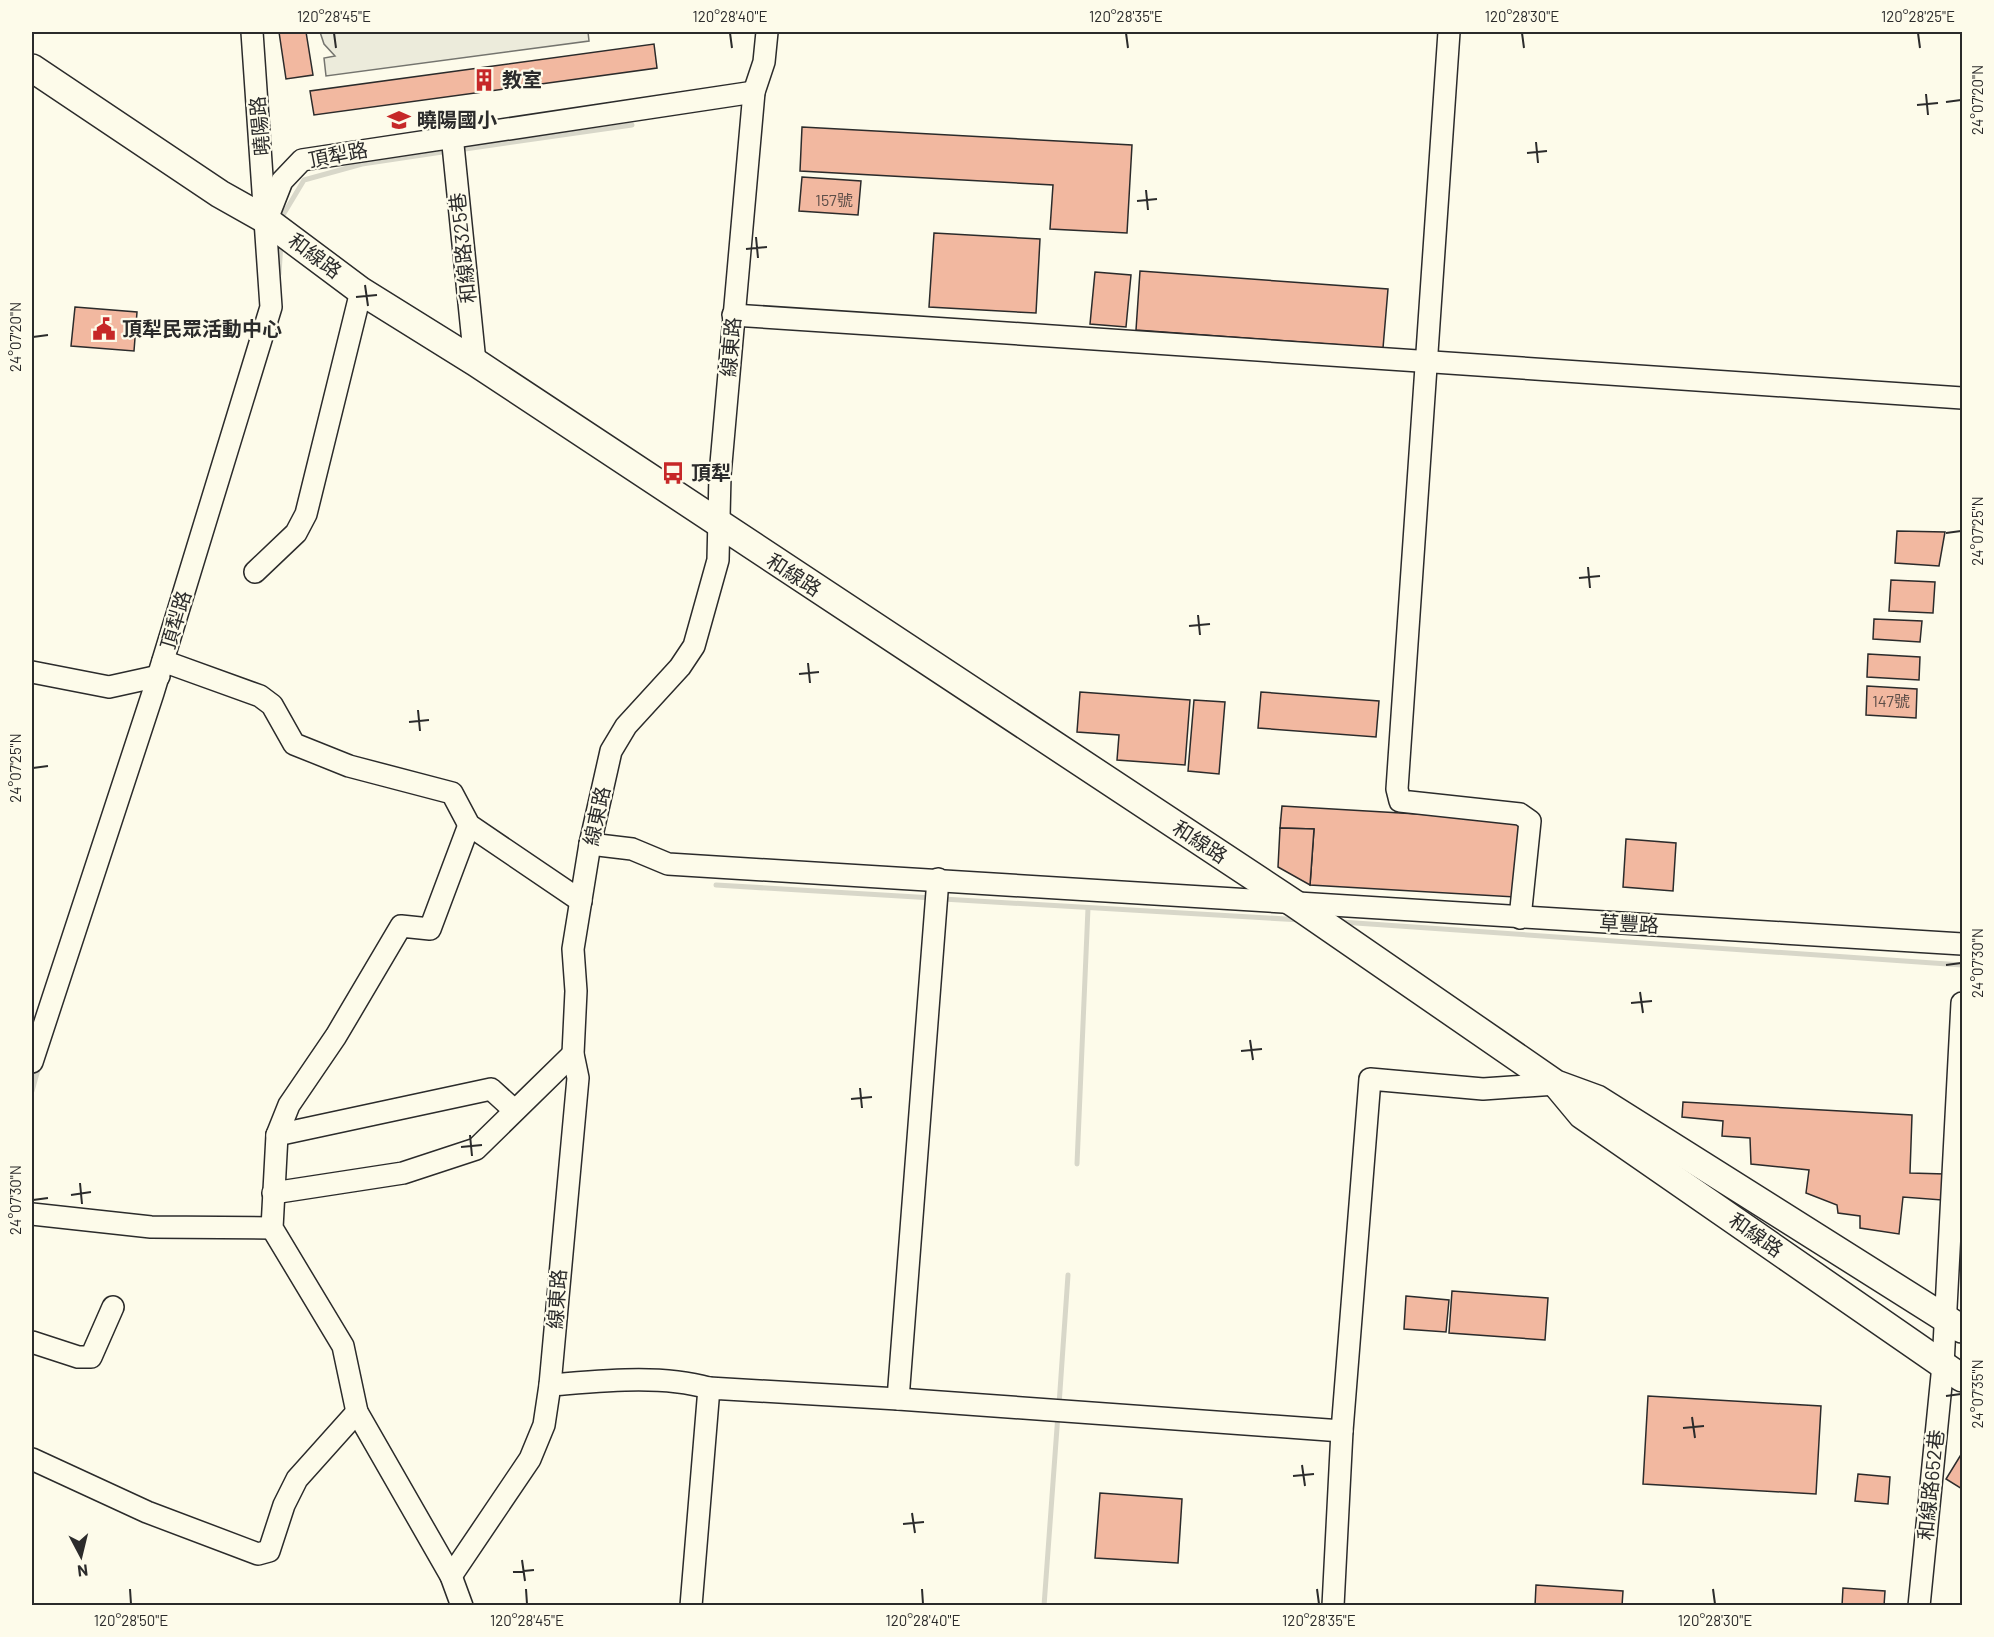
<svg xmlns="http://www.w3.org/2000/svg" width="1994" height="1637" viewBox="0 0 1994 1637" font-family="Barlow,'Noto Sans TC',sans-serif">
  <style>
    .green { fill: #ecebdb; stroke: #74746e; stroke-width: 1.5 }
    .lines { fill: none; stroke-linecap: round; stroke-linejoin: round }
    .stream { stroke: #d8d7c9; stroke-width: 5 }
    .building { fill: #f2b8a0; stroke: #2b2b2b; stroke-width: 1.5 }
    .minor-casing { stroke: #2b2b2b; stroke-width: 24 }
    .major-casing { stroke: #2b2b2b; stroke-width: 30 }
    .minor { stroke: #fdfbea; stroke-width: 21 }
    .major { stroke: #fdfbea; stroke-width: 27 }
    .ticks { fill: none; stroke: #2b2b2b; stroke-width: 2 }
    .labels { text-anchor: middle; stroke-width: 4.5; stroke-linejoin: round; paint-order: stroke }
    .number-label { font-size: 16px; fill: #5d4e48 }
    .poi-label { font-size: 20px; font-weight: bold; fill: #2b2b2b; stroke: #fdfbea; text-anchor: start }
    .street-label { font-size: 20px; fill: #2b2b2b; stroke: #fdfbea }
    .neatline { fill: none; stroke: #2b2b2b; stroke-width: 2 }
    .ticks-label { font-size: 15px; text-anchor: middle; fill: #2b2b2b }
  </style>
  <rect width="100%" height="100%" fill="#fdfbea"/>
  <polygon class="green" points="320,32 588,32 589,41 326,76 324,58 335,56 324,44"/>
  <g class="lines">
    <g class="stream">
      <polyline points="458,150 632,125"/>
      <polyline points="283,221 283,215 304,180 362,164 449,151"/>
      <polyline points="279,274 281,242"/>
      <polyline points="716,885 933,898"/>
      <polyline points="943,899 1302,920"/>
      <polyline points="1341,922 1962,965"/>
      <polyline points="32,1091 39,1066"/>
      <polyline points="1077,1164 1088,908"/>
      <polyline points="1059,1405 1068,1275"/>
      <polyline points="1044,1606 1058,1414"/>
    </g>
  </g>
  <g class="building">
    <polygon points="279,32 306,32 313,75 286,79"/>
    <polygon points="654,44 657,68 314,115 310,91"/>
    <polygon points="802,127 1132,145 1127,233 1050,229 1053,185 800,171"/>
    <polygon points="802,177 861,181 858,215 799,211"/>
    <polygon points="934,233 1040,239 1036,313 929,307"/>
    <polygon points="1140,271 1388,289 1383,348 1136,330"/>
    <polygon points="1095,272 1131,275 1126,327 1090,324"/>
    <polygon points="75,307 137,312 134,351 71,346"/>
    <polygon points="1897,531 1945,532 1939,566 1895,563"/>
    <polygon points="1891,580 1935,582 1933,613 1889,611"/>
    <polygon points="1874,619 1922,621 1920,642 1873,639"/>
    <polygon points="1868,654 1920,657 1919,680 1867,677"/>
    <polygon points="1867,686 1917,689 1916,718 1866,715"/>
    <polygon points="1080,692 1190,700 1185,765 1117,760 1119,735 1077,732"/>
    <polygon points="1261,692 1379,701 1376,737 1258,728"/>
    <polygon points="1194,700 1225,702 1219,774 1188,771"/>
    <polygon points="1282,806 1519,820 1515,897 1310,885 1314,829 1280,828"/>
    <polygon points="1280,828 1314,829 1310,885 1278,867"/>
    <polygon points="1626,839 1676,843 1673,891 1623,887"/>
    <polygon points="1683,1102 1912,1115 1910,1173 1945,1174 1942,1200 1903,1197 1899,1234 1860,1228 1860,1216 1838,1213 1837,1205 1806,1193 1809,1170 1751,1164 1750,1138 1722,1136 1723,1121 1682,1117"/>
    <polygon points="1452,1291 1548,1298 1545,1340 1449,1333"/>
    <polygon points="1406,1296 1449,1300 1446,1332 1404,1329"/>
    <polygon points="1648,1396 1821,1406 1816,1494 1643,1484"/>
    <polygon points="1962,1453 1962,1489 1946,1479"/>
    <polygon points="1858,1474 1890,1477 1888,1504 1855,1501"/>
    <polygon points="1100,1493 1182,1499 1178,1563 1095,1558"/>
    <polygon points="1536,1585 1623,1591 1622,1606 1535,1606"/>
    <polygon points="1843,1588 1885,1591 1884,1606 1842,1606"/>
  </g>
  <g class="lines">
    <g class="minor-casing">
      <g id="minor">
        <polyline points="1449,32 1397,789 1400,801 1520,814 1530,821 1520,918"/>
        <polyline points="452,135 475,362"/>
        <polyline points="269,214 282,181 302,160 754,92"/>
        <path d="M733 315C1143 341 1553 372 1962 398"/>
        <polyline points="255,572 296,533 306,514 361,291"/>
        <polyline points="163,661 260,696 272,705 294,744 349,766 452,793 469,825 581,901"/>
        <polyline points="32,672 109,687 159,676"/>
        <polyline points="590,844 632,849 668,864 1962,944"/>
        <polyline points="32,1062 153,693 271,307 252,32"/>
        <polyline points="277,1135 491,1089 514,1110"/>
        <polyline points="273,1193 403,1173 476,1149 573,1054"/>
        <polyline points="32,1214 151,1227 272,1228"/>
        <polyline points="32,1342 78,1357 91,1357 113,1307"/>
        <path d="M550 1385C601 1381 660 1374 709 1388"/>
        <polyline points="898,1399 938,879"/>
        <polyline points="32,1459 147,1512 258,1554 269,1551 284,1505 297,1479 357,1412"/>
        <polyline points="451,1576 530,1459 544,1425 550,1385 578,1078 573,1054 576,991 573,949 590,844 611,751 626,726 680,667 694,646 718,560 720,475 754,92 764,62 767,32"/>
        <polyline points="462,1606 451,1576 357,1412 343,1346 272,1228 277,1135 289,1105 336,1036 401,926 430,929 469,825"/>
        <polyline points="691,1606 709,1388 898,1399 1342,1431"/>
        <polyline points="1333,1606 1342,1431 1370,1079 1483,1089 1556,1084"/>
        <polyline points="1919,1606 1943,1365 1962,1003"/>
      </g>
    </g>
    <g class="major-casing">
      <g id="major">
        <polyline points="32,68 220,194 266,220 361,291 475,362 1295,904 1556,1084 1597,1099 1962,1329"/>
        <polyline points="1557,1085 1582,1115 1962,1378"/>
      </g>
    </g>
    <use href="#minor" class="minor"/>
    <use href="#major" class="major"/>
  </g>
  <path class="ticks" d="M334 33 336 48M730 33 732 48M1126 33 1128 48M1522 33 1524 48M1918 33 1920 48M1926 94 1928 115M1946 102 1961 100M1917 105 1938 103M1536 142 1538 163M1527 153 1547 151M1146 190 1148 210M1137 201 1157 199M756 237 758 258M746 249 767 247M365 285 368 306M356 297 377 295M33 337 48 335M1946 533 1961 531M1588 567 1590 588M1579 578 1600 576M1198 615 1200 635M1189 626 1210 624M808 663 810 683M799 674 819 672M418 710 420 731M409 722 429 720M33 768 48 766M1946 965 1961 963M1640 992 1643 1013M1631 1003 1652 1001M1250 1040 1253 1060M1241 1051 1262 1049M860 1088 862 1108M851 1099 872 1097M470 1135 472 1156M461 1147 482 1145M80 1183 82 1204M71 1195 91 1192M33 1200 48 1198M1946 1396 1961 1394M1692 1417 1695 1438M1683 1428 1704 1426M1302 1465 1305 1486M1293 1476 1314 1474M912 1513 915 1533M903 1524 924 1522M522 1560 525 1581M513 1572 534 1570M130 1589 131 1604M526 1589 527 1604M922 1589 923 1604M1317 1589 1319 1604M1713 1589 1715 1604"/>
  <defs>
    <g id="building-bare" transform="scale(1.8)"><path d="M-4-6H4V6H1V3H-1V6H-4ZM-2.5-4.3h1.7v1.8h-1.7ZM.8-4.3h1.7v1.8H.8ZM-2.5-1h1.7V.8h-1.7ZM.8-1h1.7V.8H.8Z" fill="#c62828" stroke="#fdfbea" stroke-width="2.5" paint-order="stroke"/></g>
    <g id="school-bare" transform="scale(1.8)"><path d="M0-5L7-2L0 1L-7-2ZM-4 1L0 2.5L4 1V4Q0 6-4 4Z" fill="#c62828" stroke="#fdfbea" stroke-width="2.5" paint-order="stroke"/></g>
    <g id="civic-bare" transform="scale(1.8)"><path d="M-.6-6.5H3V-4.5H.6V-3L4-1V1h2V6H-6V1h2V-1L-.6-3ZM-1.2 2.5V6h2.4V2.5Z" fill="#c62828" stroke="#fdfbea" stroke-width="2.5" paint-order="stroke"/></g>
    <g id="bus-bare" transform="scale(1.8)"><path d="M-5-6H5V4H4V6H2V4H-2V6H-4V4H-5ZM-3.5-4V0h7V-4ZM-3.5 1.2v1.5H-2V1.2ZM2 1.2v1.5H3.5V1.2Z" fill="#c62828" stroke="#fdfbea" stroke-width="2.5" paint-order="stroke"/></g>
  </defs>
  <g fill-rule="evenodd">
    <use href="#building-bare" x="484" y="80"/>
    <use href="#school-bare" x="399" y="120"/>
    <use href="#civic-bare" x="104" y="329"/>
    <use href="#bus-bare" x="673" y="473"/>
  </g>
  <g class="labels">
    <g class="number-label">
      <text x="834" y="206">157號</text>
      <text x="1891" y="707">147號</text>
    </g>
    <g class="poi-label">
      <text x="502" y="87">教室</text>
      <text x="417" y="127">曉陽國小</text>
      <text x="122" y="336">頂犁民眾活動中心</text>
      <text x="691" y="480">頂犁</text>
    </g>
    <g class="street-label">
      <text transform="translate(260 126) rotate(-95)" y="7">曉陽路</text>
      <text transform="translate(338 155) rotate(-11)" y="7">頂犁路</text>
      <text transform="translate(463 248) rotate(-96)" y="7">和線路325巷</text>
      <text transform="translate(315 256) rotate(37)" y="7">和線路</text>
      <text transform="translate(731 347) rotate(-85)" y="7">線東路</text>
      <text transform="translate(794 575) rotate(33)" y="7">和線路</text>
      <text transform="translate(176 620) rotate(-73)" y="7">頂犁路</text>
      <text transform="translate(597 816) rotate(-78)" y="7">線東路</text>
      <text transform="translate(1200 842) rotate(33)" y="7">和線路</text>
      <text transform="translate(1629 924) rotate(3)" y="7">草豐路</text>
      <text transform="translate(1756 1235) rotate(35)" y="7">和線路</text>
      <text transform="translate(557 1299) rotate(-86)" y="7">線東路</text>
      <text transform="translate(1931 1485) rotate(-84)" y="7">和線路652巷</text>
    </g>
  </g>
  <rect width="1994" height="1637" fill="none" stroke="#fdfbea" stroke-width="66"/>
  <g transform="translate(81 1556) rotate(173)" stroke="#fdfbea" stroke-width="4.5" paint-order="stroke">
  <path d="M0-4.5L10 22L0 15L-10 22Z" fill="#2b2b2b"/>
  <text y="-9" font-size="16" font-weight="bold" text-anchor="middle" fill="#2b2b2b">N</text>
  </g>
  <rect x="33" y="33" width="1928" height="1571" class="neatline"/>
  <g class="ticks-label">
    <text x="334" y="22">120°28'45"E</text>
    <text x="730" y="22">120°28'40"E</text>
    <text x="1126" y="22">120°28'35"E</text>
    <text x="1522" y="22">120°28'30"E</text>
    <text x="1918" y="22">120°28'25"E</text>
    <text transform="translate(1978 100) rotate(-90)" y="5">24°07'20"N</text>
    <text transform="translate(16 337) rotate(-90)" y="5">24°07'20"N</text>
    <text transform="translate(1978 531) rotate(-90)" y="5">24°07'25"N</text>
    <text transform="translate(16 768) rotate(-90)" y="5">24°07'25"N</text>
    <text transform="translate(1978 963) rotate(-90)" y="5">24°07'30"N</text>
    <text transform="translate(16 1200) rotate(-90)" y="5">24°07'30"N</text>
    <text transform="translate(1978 1394) rotate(-90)" y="5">24°07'35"N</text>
    <text x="131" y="1626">120°28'50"E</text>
    <text x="527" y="1626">120°28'45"E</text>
    <text x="923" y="1626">120°28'40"E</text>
    <text x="1319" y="1626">120°28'35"E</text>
    <text x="1715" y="1626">120°28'30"E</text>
  </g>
</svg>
